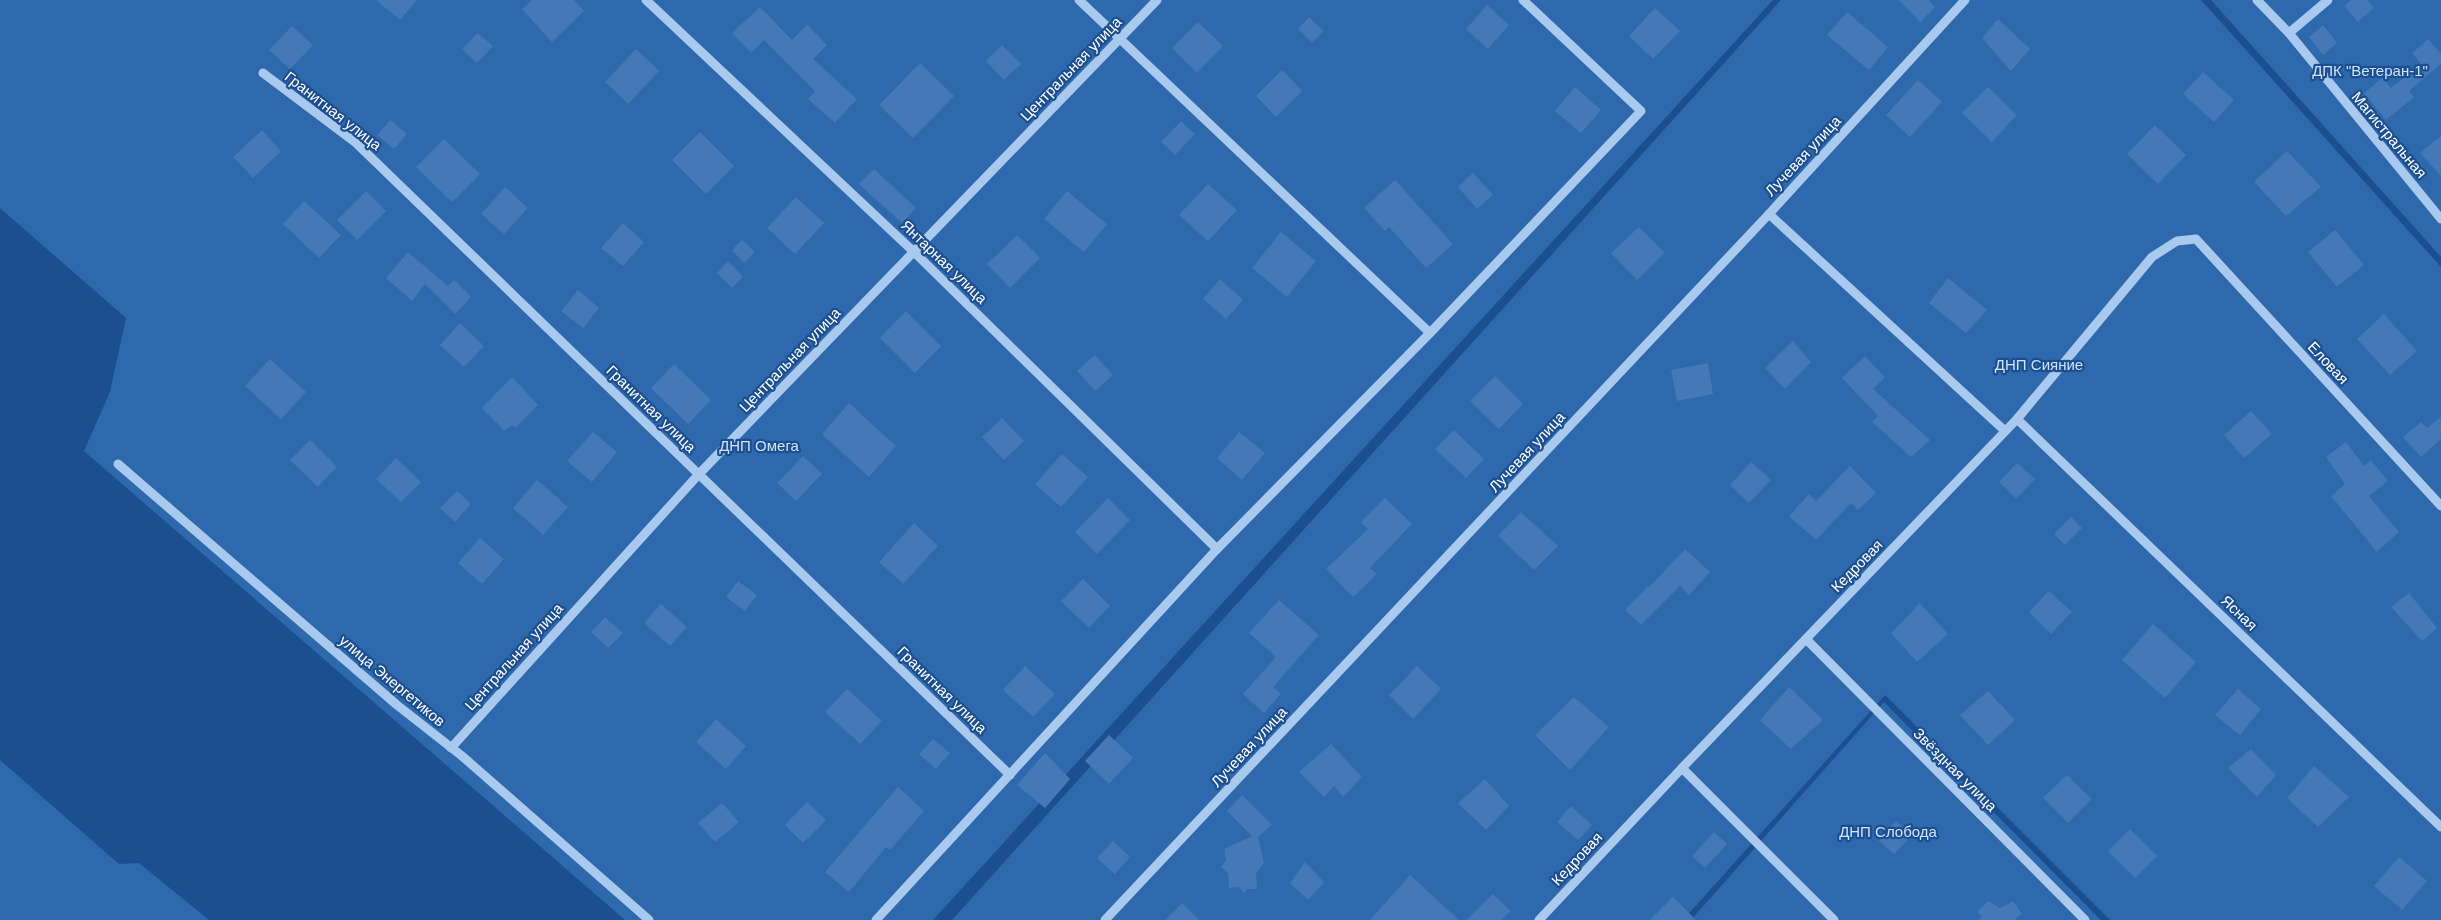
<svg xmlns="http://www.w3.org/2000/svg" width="2441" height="920" viewBox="0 0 2441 920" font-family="Helvetica,sans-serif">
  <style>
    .green { fill: #2e69ad }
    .building { fill: #4478b7 }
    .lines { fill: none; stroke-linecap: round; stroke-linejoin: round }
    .minor { stroke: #a9c9ee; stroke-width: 9 }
    .labels { text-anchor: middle; stroke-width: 4.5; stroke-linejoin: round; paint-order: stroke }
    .street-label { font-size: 15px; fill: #fff; stroke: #1b4f8f }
    .park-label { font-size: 15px; fill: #cfe3fa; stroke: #1b4f8f }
  </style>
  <rect width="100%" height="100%" fill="#1b4f8f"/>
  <g class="green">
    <polygon points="0,0 1773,0 933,920 625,920 84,451 110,392 126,318 0,208"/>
    <polygon points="1781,0 2201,0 2441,267 2441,920 2110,920 1885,695 1683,920 952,920"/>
    <polygon points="2211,0 2441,0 2441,257"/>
    <polygon points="1884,702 2101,920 1691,920"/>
    <polygon points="0,760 119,864 139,863 209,920 0,920"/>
  </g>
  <g class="building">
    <polygon points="376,0 417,0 400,20"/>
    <polygon points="532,0 574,0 584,11 552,42 522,9"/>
    <polygon points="1899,0 1928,0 1935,7 1920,22"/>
    <polygon points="2351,0 2367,0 2374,8 2358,22 2344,6"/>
    <polygon points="1487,5 1509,25 1488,49 1466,29"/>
    <polygon points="760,7 792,40 807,25 827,45 813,59 857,99 835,123 808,99 815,91 764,40 751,53 732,33"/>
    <polygon points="1655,8 1680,31 1653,59 1629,36"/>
    <polygon points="1847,12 1888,47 1869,70 1827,35"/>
    <polygon points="1309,17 1324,31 1312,43 1298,29"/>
    <polygon points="1998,19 2030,49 2011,71 1982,38"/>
    <polygon points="1198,22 1223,46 1197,73 1172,48"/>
    <polygon points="2323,25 2337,43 2323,55 2309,37"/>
    <polygon points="292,26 313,45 290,69 269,50"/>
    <polygon points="478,33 493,46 477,63 462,49"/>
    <polygon points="2428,39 2441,54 2441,64 2409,91 2414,97 2386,120 2364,93 2382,78 2391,88 2421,64 2412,53"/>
    <polygon points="1002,45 1021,64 1004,80 986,61"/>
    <polygon points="636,49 659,71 628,104 605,82"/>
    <polygon points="920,63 954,96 913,138 879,105"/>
    <polygon points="1282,70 1302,91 1276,117 1256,96"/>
    <polygon points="2203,72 2234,100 2214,122 2183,94"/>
    <polygon points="1918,80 1942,102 1910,137 1886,115"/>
    <polygon points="1575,87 1601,110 1581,133 1555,111"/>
    <polygon points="1988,87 2017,115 1992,142 1962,113"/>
    <polygon points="390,120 407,134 394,149 377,135"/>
    <polygon points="1181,121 1195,134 1175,155 1161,142"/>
    <polygon points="2155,125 2186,155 2158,184 2127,154"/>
    <polygon points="262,130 281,151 253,178 233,157"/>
    <polygon points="700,132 734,166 706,194 672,160"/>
    <polygon points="2441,136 2441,176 2420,153"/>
    <polygon points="444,139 480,174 452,202 416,167"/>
    <polygon points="2287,151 2321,187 2286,216 2254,182"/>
    <polygon points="874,169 916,208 902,223 859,184"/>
    <polygon points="1473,173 1493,195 1477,209 1458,187"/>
    <polygon points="1395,180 1453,244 1426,268 1389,227 1385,231 1364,208"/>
    <polygon points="1208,184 1237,210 1208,241 1179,215"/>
    <polygon points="505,187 528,208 504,234 481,214"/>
    <polygon points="366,191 386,211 357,240 337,220"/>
    <polygon points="1067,191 1107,224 1084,252 1044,219"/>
    <polygon points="796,197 824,223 795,254 767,228"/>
    <polygon points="304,201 341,235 319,258 283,224"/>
    <polygon points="623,223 644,242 623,266 601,248"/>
    <polygon points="1639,227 1665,253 1637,280 1611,253"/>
    <polygon points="2335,230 2364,265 2337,287 2308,252"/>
    <polygon points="1281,232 1316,261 1287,297 1252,268"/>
    <polygon points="1017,235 1040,258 1010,288 987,264"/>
    <polygon points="742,240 755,252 744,263 732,250"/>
    <polygon points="408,252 448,286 454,280 471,297 455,314 425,284 412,301 386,278"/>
    <polygon points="728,261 743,277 732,288 717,273"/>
    <polygon points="1948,278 1987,310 1966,333 1929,303"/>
    <polygon points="1220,279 1243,300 1226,319 1203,299"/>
    <polygon points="578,290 599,308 583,328 561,311"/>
    <polygon points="906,311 941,346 915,373 880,338"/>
    <polygon points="2384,314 2417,351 2390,375 2357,339"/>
    <polygon points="460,323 484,346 464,367 440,345"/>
    <polygon points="1793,341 1811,362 1785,389 1765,368"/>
    <polygon points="1095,355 1113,375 1095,391 1077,371"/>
    <polygon points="1865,356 1885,377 1873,389 1930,440 1911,457 1872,422 1878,416 1842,378"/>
    <polygon points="270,359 306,392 281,419 245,386"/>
    <polygon points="1708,363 1713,394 1677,401 1671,370"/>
    <polygon points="674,364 711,400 688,424 651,388"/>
    <polygon points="1495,376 1523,404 1499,429 1470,401"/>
    <polygon points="512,377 538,405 515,428 512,425 505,431 482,408"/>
    <polygon points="849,403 896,446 869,477 822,434"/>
    <polygon points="2251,411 2272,434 2244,458 2224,435"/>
    <polygon points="2441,417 2441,439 2421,457 2403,437 2421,422 2427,428"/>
    <polygon points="1002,418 1024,441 1004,460 982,437"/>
    <polygon points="1454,430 1484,459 1466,478 1435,449"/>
    <polygon points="593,432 617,452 592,482 567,461"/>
    <polygon points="1239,432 1265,453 1242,480 1217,458"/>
    <polygon points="310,440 337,467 318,487 290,460"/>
    <polygon points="2346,442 2364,466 2371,460 2388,481 2369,496 2399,532 2377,552 2331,496 2345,484 2326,457"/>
    <polygon points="1062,454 1088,477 1061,507 1035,484"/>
    <polygon points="803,456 822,474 796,501 777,483"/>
    <polygon points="396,458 421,482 401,502 376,479"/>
    <polygon points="1751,462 1771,480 1749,503 1730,485"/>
    <polygon points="2017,463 2035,479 2016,499 1999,482"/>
    <polygon points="1850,466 1876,493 1858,510 1851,503 1816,540 1789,516 1809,494 1816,501"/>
    <polygon points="537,480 568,507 543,535 513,508"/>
    <polygon points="457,491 471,504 455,522 440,508"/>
    <polygon points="1108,498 1130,520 1097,554 1075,532"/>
    <polygon points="1385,498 1412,524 1370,568 1377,574 1353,597 1326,569 1368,529 1361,522"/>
    <polygon points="1521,512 1558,546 1534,570 1498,536"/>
    <polygon points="2071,517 2082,528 2065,545 2054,534"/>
    <polygon points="914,523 938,546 903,584 879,562"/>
    <polygon points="480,538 504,559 482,584 458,563"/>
    <polygon points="1685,549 1710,572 1689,595 1680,586 1641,625 1625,610 1648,586 1649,587"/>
    <polygon points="1083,579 1110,606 1089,628 1061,601"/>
    <polygon points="738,581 757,595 745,611 726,597"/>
    <polygon points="2049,591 2072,612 2051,634 2029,612"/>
    <polygon points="2409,593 2437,628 2422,641 2391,607"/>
    <polygon points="1279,600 1319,635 1273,687 1281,694 1264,713 1243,694 1276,657 1249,633"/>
    <polygon points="1920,603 1948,634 1917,662 1891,633"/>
    <polygon points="661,604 687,627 670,646 644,623"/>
    <polygon points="605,617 623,633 608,648 591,632"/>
    <polygon points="2153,624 2196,662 2165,698 2122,660"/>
    <polygon points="1025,666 1055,694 1033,717 1003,690"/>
    <polygon points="1417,666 1441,689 1413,719 1389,695"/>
    <polygon points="1789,687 1823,720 1791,749 1760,720"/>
    <polygon points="847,689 882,721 860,744 825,712"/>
    <polygon points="2238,689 2261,709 2240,735 2215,715"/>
    <polygon points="1988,691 2015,720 1988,745 1960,715"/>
    <polygon points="1574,697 1609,727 1570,770 1535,735"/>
    <polygon points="716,719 746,746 726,769 696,742"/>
    <polygon points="1109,735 1133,758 1109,784 1085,761"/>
    <polygon points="933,739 950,753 936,769 919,754"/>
    <polygon points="1331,744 1362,777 1343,797 1334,786 1324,797 1299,772"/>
    <polygon points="2251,749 2276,775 2257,797 2228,768"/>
    <polygon points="1045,753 1070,779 1045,808 1017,785"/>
    <polygon points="2314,766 2349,797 2318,827 2287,798"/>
    <polygon points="2067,775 2092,799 2068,823 2043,798"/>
    <polygon points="1485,779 1509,806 1486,830 1458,803"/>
    <polygon points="898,787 924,811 890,850 886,847 849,892 825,872"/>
    <polygon points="1242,795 1272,825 1258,837 1264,863 1256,873 1257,889 1247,889 1244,893 1239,887 1229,888 1228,873 1221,867 1226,860 1224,849 1252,836 1227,811"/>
    <polygon points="807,802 826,820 803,843 785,825"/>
    <polygon points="722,803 739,822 715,842 698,823"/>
    <polygon points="1571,806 1592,825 1578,840 1557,822"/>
    <polygon points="1896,821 1912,835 1894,854 1878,840"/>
    <polygon points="2130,829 2157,856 2135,878 2108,851"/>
    <polygon points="1714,832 1727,844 1705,868 1692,856"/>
    <polygon points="1113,841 1130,857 1115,874 1097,858"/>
    <polygon points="2399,857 2427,881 2402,910 2374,886"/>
    <polygon points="1305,862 1324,882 1308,900 1290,883"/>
    <polygon points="1410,875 1459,920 1370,920"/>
    <polygon points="1493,894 1511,911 1501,920 1466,920"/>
    <polygon points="1673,897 1696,920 1650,920"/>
    <polygon points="1988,901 2000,908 2013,901 2022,914 2015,919 2016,920 1978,920 1982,917 1977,912"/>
    <polygon points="1182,903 1199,920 1165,920"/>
  </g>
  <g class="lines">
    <g class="minor">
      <polyline points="646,0 914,252 1217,549"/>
      <polyline points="1079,0 1430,333"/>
      <polyline points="2257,0 2289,33 2441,219"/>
      <polyline points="2289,33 2328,0"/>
      <polyline points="263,73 356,143 1010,775"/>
      <polyline points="1769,214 2004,430"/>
      <polyline points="2017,419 2441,827"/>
      <polyline points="118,464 397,705 462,756 649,920"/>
      <polyline points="1806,639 2085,920"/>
      <polyline points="451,748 699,474 1157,0"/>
      <polyline points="1682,768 1834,920"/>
      <polyline points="876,920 1217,549 1430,333 1641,111 1523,0"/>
      <polyline points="1105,920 1769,214 1965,0"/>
      <polyline points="1539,920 1682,768 2017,419 2152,257 2177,241 2196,239 2441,506"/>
    </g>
  </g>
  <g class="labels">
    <g class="street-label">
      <text transform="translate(1071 69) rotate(-46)" y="5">Центральная улица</text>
      <text transform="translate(333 111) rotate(38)" y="5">Гранитная улица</text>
      <text transform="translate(2389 135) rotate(50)" y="5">Магистральная</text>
      <text transform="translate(1803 156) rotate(-47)" y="5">Лучевая улица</text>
      <text transform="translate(944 262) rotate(44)" y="5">Янтарная улица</text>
      <text transform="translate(790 360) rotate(-46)" y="5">Центральная улица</text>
      <text transform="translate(2328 363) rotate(47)" y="5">Еловая</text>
      <text transform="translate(651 409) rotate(44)" y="5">Гранитная улица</text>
      <text transform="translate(1527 452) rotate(-47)" y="5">Лучевая улица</text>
      <text transform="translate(1857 566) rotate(-46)" y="5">Кедровая</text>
      <text transform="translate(2239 613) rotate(44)" y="5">Ясная</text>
      <text transform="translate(514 657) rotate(-48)" y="5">Центральная улица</text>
      <text transform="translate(392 681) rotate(40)" y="5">улица Энергетиков</text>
      <text transform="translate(942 690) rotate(44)" y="5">Гранитная улица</text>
      <text transform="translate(1249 747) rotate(-47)" y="5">Лучевая улица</text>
      <text transform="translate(1955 770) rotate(45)" y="5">Звёздная улица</text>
      <text transform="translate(1577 859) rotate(-47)" y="5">Кедровая</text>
    </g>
    <g class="park-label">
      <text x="2370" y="76">ДПК "Ветеран-1"</text>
      <text x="2039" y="370">ДНП Сияние</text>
      <text x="759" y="451">ДНП Омега</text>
      <text x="1888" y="837">ДНП Слобода</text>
    </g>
  </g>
</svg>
